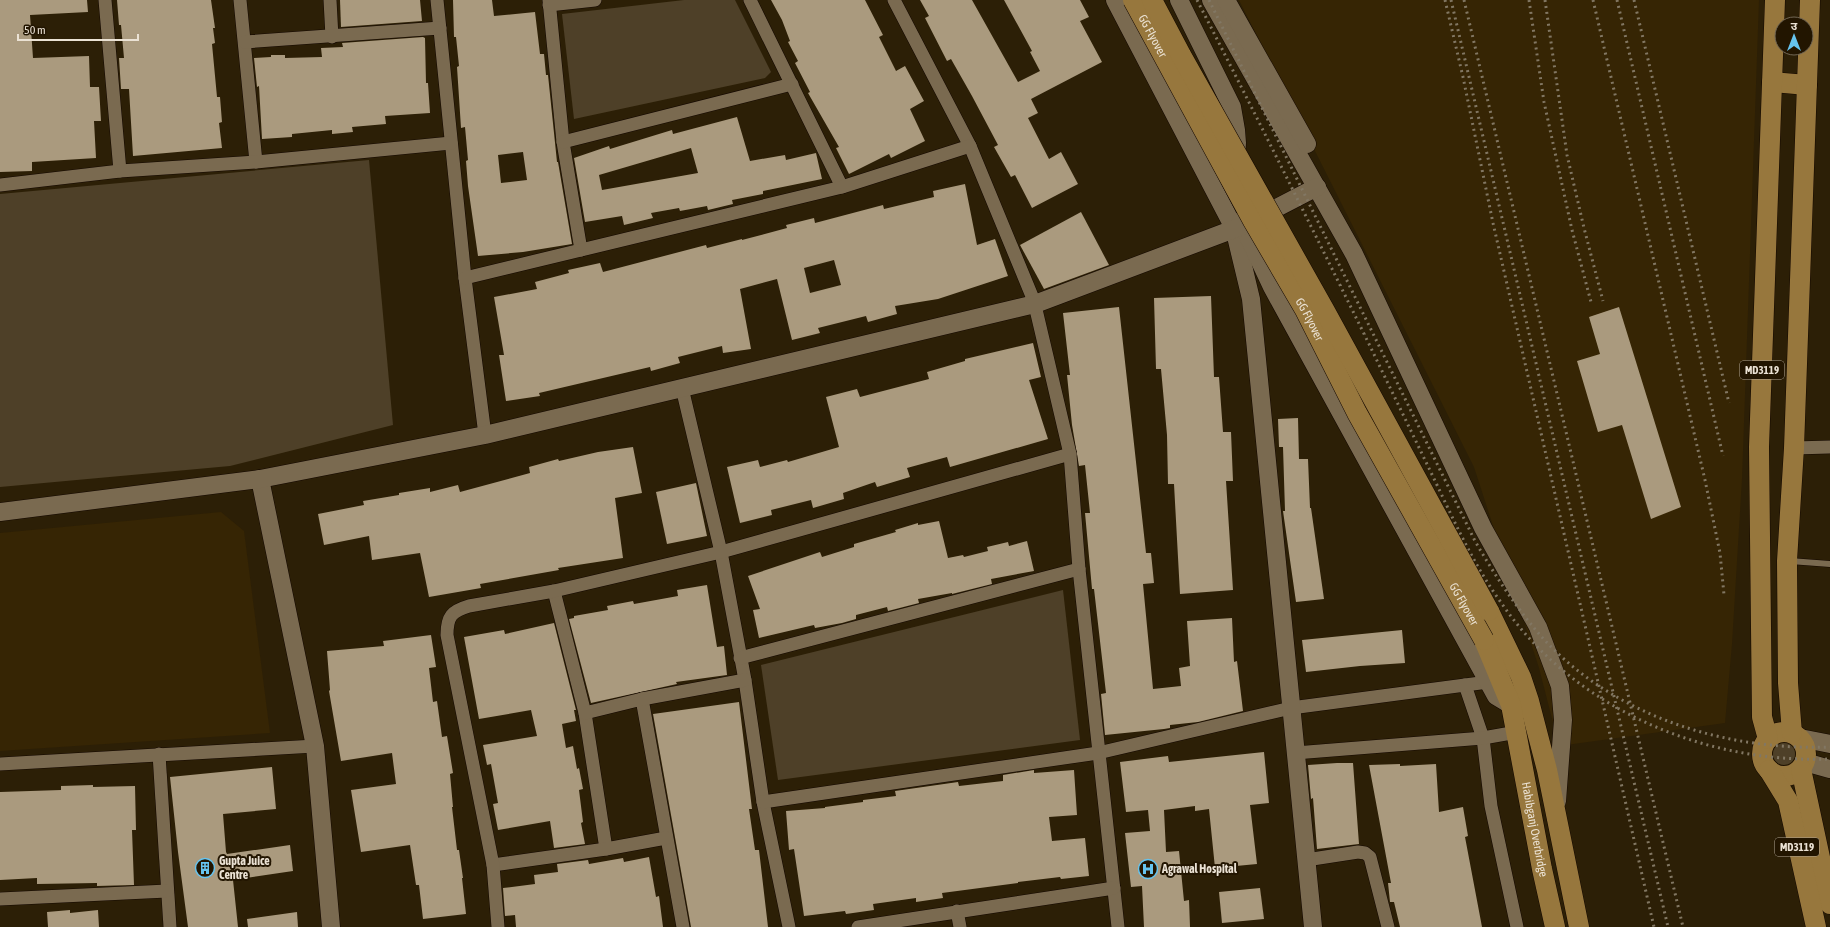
<svg xmlns="http://www.w3.org/2000/svg" width="1830" height="927" viewBox="0 0 1830 927" font-family="'Asap Condensed','Noto Sans Devanagari',sans-serif">
  <style>
    .built { fill: #362504 }
    .green { fill: #4e4028 }
    .building { fill: #aa9a7e; fill-rule: evenodd }
    .lines { fill: none; stroke-linecap: round; stroke-linejoin: round }
    .lane-casing { stroke: #140800; stroke-width: 7 }
    .street-casing { stroke: #140800; stroke-width: 14 }
    .secondary-casing { stroke: #140800; stroke-width: 19 }
    .primary-casing { stroke: #140800; stroke-width: 21 }
    .lane { stroke: #7a6a50; stroke-width: 6 }
    .street { stroke: #7a6a50; stroke-width: 13 }
    .secondary { stroke: #7a6a50; stroke-width: 18 }
    .primary { stroke: #97773d; stroke-width: 20 }
    .rail { stroke: #827763; stroke-width: 3; stroke-dasharray: 2 4; stroke-linecap: butt }
    .primary-bridge-casing { stroke: #140800; stroke-width: 21; stroke-linecap: butt }
    .primary-bridge { stroke: #97773d; stroke-width: 20 }
    .labels { text-anchor: middle; stroke-width: 4; stroke-linejoin: round; paint-order: stroke }
    .shield { fill: #221500; stroke: #afa494; stroke-width: 1 }
    .shield-label { font-size: 11px; font-weight: bold; fill: #ebe2d4 }
    .street-label { font-size: 12px; fill: #ebe2d4; stroke: #221500 }
    .poi-label { font-size: 12px; font-weight: bold; fill: #ebe2d4; stroke: #221500; text-anchor: start }
  </style>
  <rect width="100%" height="100%" fill="#2c1f06"/>
  <g class="built">
    <polygon points="1239,0 1759,0 1742,479 1732,644 1725,723 1559,746 1539,668 1474,467"/>
    <polygon points="221,512 244,531 270,733 0,751 0,533"/>
  </g>
  <g class="green">
    <polygon points="684,0 735,0 771,72 765,78 574,119 562,14"/>
    <polygon points="369,160 393,425 230,466 0,487 0,194"/>
    <polygon points="1063,590 1080,740 778,780 761,665"/>
    <circle cx="1784" cy="754" r="11"/>
  </g>
  <g class="building">
    <polygon points="0,0 87,0 88,12 30,15 33,58 89,56 90,87 99,87 101,121 94,121 96,158 32,162 32,171 0,172"/>
    <polygon points="117,0 211,0 215,28 213,28 215,43 212,44 217,97 220,97 222,122 219,123 222,148 133,156 129,89 121,89 119,58 124,58 121,25 119,25"/>
    <polygon points="340,0 420,0 422,21 341,27"/>
    <path d="M453 0H492L494 16 535 12 540 54H544L546 75H548L557 162H558L572 244 523 252 478 256 468 186 466 161 468 160 465 127 461 128 457 67 459 66 456 37H454ZM523 152 527 180 501 183 498 155Z"/>
    <polygon points="771,0 865,0 883,35 879,37 896,71 905,66 924,101 910,109 925,141 891,158 889,154 849,174 836,148 839,147 808,93 810,92 795,63 798,61 788,42 790,41 782,20"/>
    <polygon points="920,0 972,0 1018,82 1040,71 1030,52 1032,51 1004,0 1080,0 1089,17 1080,21 1102,62 1031,99 1038,113 1028,118 1049,159 1061,152 1078,184 1032,208 1015,175 1011,177 994,147 998,145 972,96 951,59 947,61 925,18 929,16"/>
    <polygon points="423,37 425,38 426,83 428,83 430,113 385,116 386,124 352,127 353,132 332,134 332,130 292,134 292,137 262,139 259,86 257,87 254,58 271,57 271,55 285,55 285,58 322,57 321,48 343,47 342,43"/>
    <path d="M737 117 750 161 785 155 786 160 816 153 822 179 763 191V194L732 200 733 204 708 210 707 206 680 211 679 208 651 213 653 218 624 225 622 216 585 222 574 158 609 146 610 149 672 130 673 134ZM691 148 698 173 602 190 599 175Z"/>
    <path d="M965 184 977 245 995 239 1008 276 938 299 895 306 897 314 868 322 866 316 818 328 820 333 792 340 777 279 740 289 751 349 723 353 722 346 678 357 680 363 651 371 650 367 539 393 540 396 506 401 499 355H504L494 297 537 289 535 282 569 273 568 270 600 263 603 272 706 245 707 248 742 239V240L787 228 786 225 814 218 815 223 883 205 884 209 934 197 933 191ZM834 260 841 285 810 293 804 268Z"/>
    <polygon points="1081,212 1109,265 1044,289 1020,245"/>
    <polygon points="1211,296 1214,377 1219,377 1223,432 1231,432 1233,481 1226,481 1233,590 1180,594 1174,484 1168,484 1167,435 1161,369 1156,369 1154,298"/>
    <polygon points="1119,307 1146,553 1151,553 1154,583 1143,584 1153,689 1181,686 1179,668 1190,666 1187,621 1232,618 1234,662 1237,661 1243,711 1198,722 1170,725 1170,728 1164,729 1105,735 1101,694 1106,693 1094,589 1092,589 1085,513 1090,513 1085,465 1079,466 1072,425 1067,375 1070,375 1063,313"/>
    <polygon points="1619,307 1681,507 1651,519 1622,425 1598,432 1577,361 1600,354 1589,317"/>
    <polygon points="1033,343 1041,377 1029,380 1048,439 950,467 947,457 907,468 910,477 877,487 875,482 843,493 844,499 813,508 811,500 771,510 772,515 740,523 727,467 758,460 760,467 787,460 788,462 839,447 826,397 857,389 860,397 929,379 927,372 965,361 965,359"/>
    <polygon points="1298,418 1299,459 1308,459 1310,508 1311,508 1324,599 1296,602 1283,511 1285,511 1283,447 1279,447 1278,419"/>
    <polygon points="633,447 642,493 615,498 623,558 558,568 559,570 480,584 481,588 429,597 420,553 372,560 369,536 324,545 318,514 364,505 363,501 399,495 399,493 430,488 430,492 458,485 460,492 530,473 529,467 558,459 559,461 598,452"/>
    <polygon points="696,483 707,536 667,544 656,492"/>
    <polygon points="939,521 948,558 963,555 964,557 988,551 987,547 1008,542 1009,546 1027,541 1034,571 991,579 992,584 952,594 952,593 918,599 919,603 888,611 887,607 856,615 856,619 842,623 815,628 814,625 759,638 753,610 760,609 748,576 820,552 822,557 854,547 854,544 896,532 895,530 918,523 918,525"/>
    <polygon points="707,585 717,647 724,646 727,675 676,682 677,684 591,703 569,619 574,618 574,616 608,610 607,606 633,601 634,604 678,596 677,590"/>
    <polygon points="554,623 576,710 574,710 576,721 562,724 566,748 573,746 577,769 579,768 583,789 579,790 583,822 581,823 585,844 554,848 550,821 498,830 493,804 498,803 491,764 487,765 483,745 537,736 531,710 479,719 464,637 504,630 505,634"/>
    <polygon points="1402,630 1405,663 1360,666 1306,672 1302,640"/>
    <polygon points="431,635 436,667 429,668 433,702 437,701 442,737 447,736 453,773 450,774 453,807 452,807 457,850 459,850 463,878 462,878 466,914 423,919 419,885 416,885 410,845 361,852 351,790 396,784 392,753 341,761 329,691 330,690 327,651 384,646 383,641"/>
    <polygon points="739,702 752,809 749,809 755,850 759,850 768,927 691,927 653,714"/>
    <polygon points="1264,752 1269,803 1250,805 1257,864 1215,868 1209,809 1195,811 1195,806 1164,810 1166,852 1179,851 1184,901 1189,900 1190,927 1144,927 1142,886 1131,887 1125,833 1150,831 1148,810 1126,812 1120,762 1168,756 1169,762"/>
    <polygon points="1337,763 1353,763 1359,844 1317,849 1313,798 1311,799 1308,765"/>
    <polygon points="1400,764 1400,766 1436,764 1439,812 1463,807 1468,836 1465,837 1482,927 1400,927 1394,902 1390,902 1388,883 1391,883 1369,765"/>
    <polygon points="272,767 276,809 223,814 226,852 227,854 290,845 293,871 233,880 238,927 188,927 178,852 170,777"/>
    <polygon points="1034,770 1034,773 1074,770 1077,815 1049,817 1052,841 1085,838 1089,876 1061,879 1060,877 1018,882 1018,883 942,893 943,898 916,902 916,898 873,904 874,910 846,914 845,911 804,916 794,849 789,850 786,811 825,808 825,807 863,802 863,800 896,796 895,791 958,782 959,786 1003,781 1003,775"/>
    <polygon points="93,785 93,787 135,786 136,830 132,830 134,885 97,886 97,883 37,884 37,878 0,880 0,792 61,790 61,786"/>
    <polygon points="649,857 656,897 659,896 663,927 516,927 515,915 505,916 503,888 535,884 534,875 558,872 557,864 588,860 589,864 623,858 624,862"/>
    <polygon points="1260,888 1264,919 1222,923 1219,892"/>
    <polygon points="70,910 70,913 98,910 99,927 48,927 47,912"/>
    <polygon points="297,912 298,927 248,927 247,919"/>
  </g>
  <g class="lines">
    <g class="lane-casing">
      <polyline id="lane" points="1790,561 1830,564"/>
    </g>
    <g class="street-casing">
      <g id="street">
        <polyline points="105,0 120,171"/>
        <polyline points="240,0 256,162"/>
        <polyline points="330,0 332,37"/>
        <polyline points="437,0 465,278 485,435"/>
        <polyline points="549,0 563,142 581,250"/>
        <polyline points="750,0 842,187"/>
        <polyline points="894,0 970,146 1034,301 1070,454 1079,569 1118,927"/>
        <polyline points="549,5 595,0"/>
        <polyline points="245,42 440,28"/>
        <polyline points="563,142 792,84"/>
        <polyline points="0,185 120,171 256,162 451,143"/>
        <polyline points="465,278 842,187 970,146"/>
        <polyline points="682,388 721,552 745,680 763,802 789,927"/>
        <polyline points="1794,448 1830,447"/>
        <polyline points="554,591 585,713 606,849"/>
        <polyline points="740,658 1079,569"/>
        <polyline points="1465,685 1483,738 1491,806 1517,927"/>
        <polyline points="642,699 683,927"/>
        <polyline points="585,713 642,699 745,680"/>
        <polyline points="1295,753 1483,738 1517,732"/>
        <polyline points="159,754 170,927"/>
        <polyline points="0,764 315,746"/>
        <polyline points="763,802 1098,753 1291,708 1488,682"/>
        <polyline points="1306,860 1358,852 1365,853 1370,857 1388,927"/>
        <polyline points="493,865 606,849 666,838"/>
        <polyline points="0,899 167,891"/>
        <polyline points="957,911 960,927"/>
        <path d="M498 927 493 865 447 635C447 616 452 611 469 606L554 591 721 552 1070 454"/>
        <polyline points="858,927 1114,888"/>
      </g>
    </g>
    <g class="secondary-casing">
      <g id="secondary">
        <polyline points="1115,0 1234,228 1251,299 1313,927"/>
        <polyline points="1179,0 1232,107 1236,130 1237,143 1236,158"/>
        <polyline points="1211,0 1354,254 1483,528 1538,627 1560,686 1563,720 1557,801"/>
        <polyline points="1226,0 1307,144"/>
        <polyline points="1241,221 1272,287 1496,696 1511,705"/>
        <polyline points="260,479 315,746 331,927"/>
        <polyline points="0,512 260,479 485,435 1035,304 1242,226 1317,187"/>
        <polyline points="1800,738 1830,744"/>
        <polyline points="1805,762 1830,769"/>
      </g>
    </g>
    <g class="primary-casing">
      <g id="primary">
        <polyline points="1772,82 1807,85"/>
        <polyline points="1489,611 1521,677 1529,701 1547,770 1579,927"/>
        <path id="s1" d="M1484 640 1511 705 1542 869 1555 927"/>
        <circle cx="1784" cy="754" r="22"/>
        <polyline points="1792,733 1788,683 1787,561 1794,448 1810,0"/>
        <polyline points="1768,739 1762,717 1759,447 1775,0"/>
        <polyline points="1801,769 1830,904"/>
        <polyline points="1769,770 1788,801 1816,927"/>
      </g>
    </g>
    <use href="#lane" class="lane"/>
    <use href="#street" class="street"/>
    <use href="#secondary" class="secondary"/>
    <use href="#primary" class="primary"/>
    <g class="rail">
      <path d="M1197 0C1256 115 1313 230 1370 346 1392 392 1415 439 1437 485 1456 525 1474 565 1500 601 1572 708 1704 764 1830 759"/>
      <path d="M1209 0 1475 541C1494 574 1515 606 1540 635 1612 716 1725 751 1830 747"/>
      <polyline points="1445,0 1463,77 1493,223 1654,927"/>
      <polyline points="1451,0 1668,927"/>
      <polyline points="1464,0 1683,927"/>
      <polyline points="1529,0 1544,102 1572,230 1591,302"/>
      <polyline points="1545,0 1567,155 1584,228 1603,301"/>
      <polyline points="1593,0 1705,480 1720,553 1724,595"/>
      <polyline points="1617,0 1723,456"/>
      <polyline points="1634,0 1729,403"/>
    </g>
    <g class="primary-bridge-casing">
      <g id="primary-bridge">
        <path id="s2" d="M1133 0 1253 221 1305 310 1357 413 1484 640"/>
        <polyline points="1152,0 1181,55 1325,311 1489,611"/>
      </g>
    </g>
    <use href="#primary-bridge" class="primary-bridge"/>
  </g>
  <defs>
    <g id="building-ring" transform="scale(1)"><circle r="9.5" fill="#221500" stroke="#66c4ef" stroke-width="1.5"/><path d="M-4-6H4V6H1V3H-1V6H-4ZM-2.5-4.3h1.7v1.8h-1.7ZM.8-4.3h1.7v1.8H.8ZM-2.5-1h1.7V.8h-1.7ZM.8-1h1.7V.8H.8Z" fill="#66c4ef"/></g>
    <g id="hospital-ring" transform="scale(1)"><circle r="9.5" fill="#221500" stroke="#66c4ef" stroke-width="1.5"/><path d="M-5-5h3v3.5h4V-5h3V5h-3V1.5h-4V5h-3Z" fill="#66c4ef"/></g>
  </defs>
  <g fill-rule="evenodd">
    <use href="#building-ring" x="205" y="868"/>
    <use href="#hospital-ring" x="1148" y="869"/>
  </g>
  <g class="labels">
    <g class="shield">
      <rect x="1740" y="361" width="44" height="18" rx="3"/>
      <rect x="1775" y="838" width="44" height="18" rx="3"/>
    </g>
    <g class="shield-label">
      <text x="1762" y="374">MD3119</text>
      <text x="1797" y="851">MD3119</text>
    </g>
    <g class="street-label">
      <text dy="4" stroke="none"><textPath href="#s2" startOffset="41">GG Flyover</textPath></text>
      <text dy="4" stroke="none"><textPath href="#s2" startOffset="365">GG Flyover</textPath></text>
      <text dy="4" stroke="none"><textPath href="#s2" startOffset="689">GG Flyover</textPath></text>
      <text dy="4" stroke="none"><textPath href="#s1" startOffset="197">Habibganj Overbridge</textPath></text>
    </g>
    <g class="poi-label">
      <text x="219" y="865">Gupta Juice<tspan x="219" dy="14">Centre</tspan></text>
      <text x="1162" y="873">Agrawal Hospital</text>
    </g>
  </g>
  <g transform="translate(1794 36)"><circle r="19" fill="#221500" stroke="#726755"/>
  <path d="M0-3L7 15L0 10L-7 15Z" fill="#66c4ef"/>
  <text y="-6" font-size="11" font-weight="bold" text-anchor="middle" fill="#ebe2d4">उ</text>
  </g>
  <path d="M18 34v6h120v-6" fill="none" stroke="#ebe2d4" stroke-width="2"/>
  <text x="24" y="34" font-size="12" fill="#ebe2d4" stroke="#221500" stroke-width="3" paint-order="stroke">50 m</text>
</svg>
